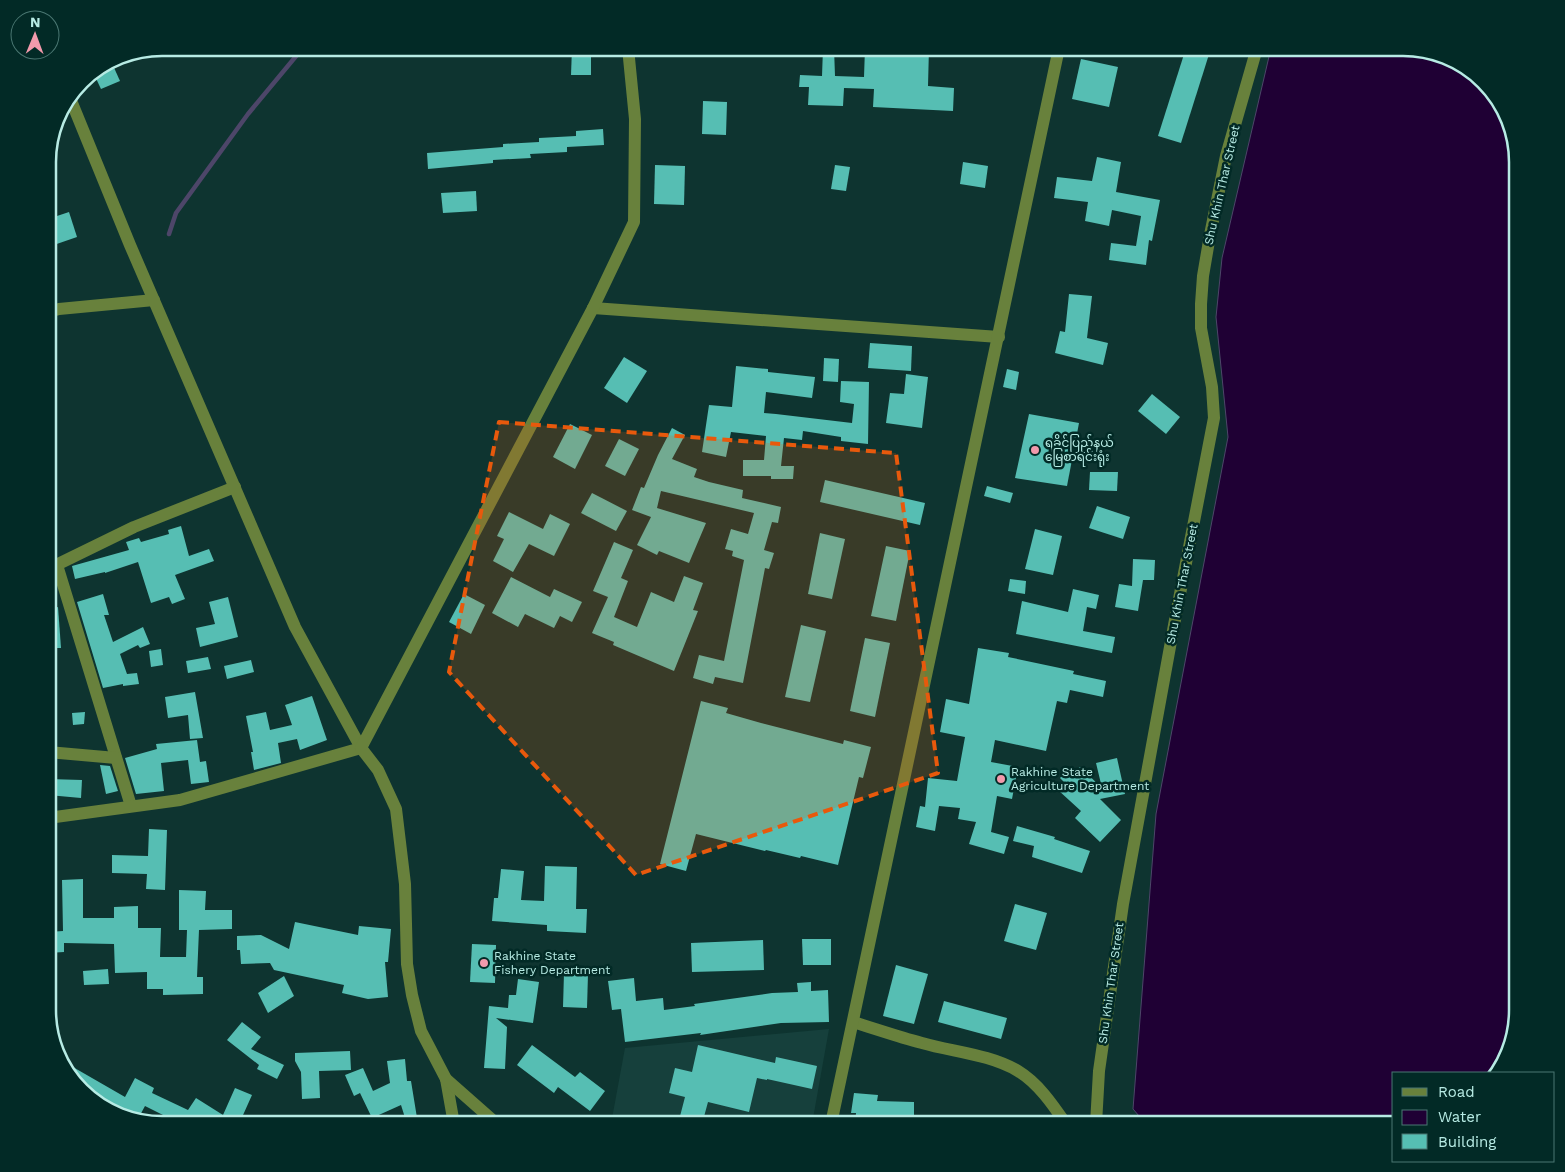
<svg xmlns="http://www.w3.org/2000/svg" width="1565" height="1172" viewBox="0 0 1565 1172" font-family="'Work Sans','Noto Sans Myanmar',sans-serif">
  <style>
    .built { fill: #16403c }
    .water { fill: #1f0034; stroke: #4d4669 }
    .lines { fill: none; stroke-linecap: round; stroke-linejoin: round }
    .stream { stroke: #4d4669; stroke-width: 4.5 }
    .building { fill: #56beb3 }
    .minor { stroke: #68813c; stroke-width: 12 }
    .marked { fill: #e8590c; fill-opacity: 0.2; stroke: #e8590c; stroke-width: 4; stroke-dasharray: 10 6; stroke-linejoin: round }
    .poi-dot { fill: #f29aac; stroke: #022a26; stroke-width: 2 }
    .labels { text-anchor: middle; stroke-width: 5; stroke-linejoin: round; paint-order: stroke }
    .street-label { font-size: 12px; fill: #b7ebe4; stroke: #022a26 }
    .poi-label { font-size: 12px; fill: #b7ebe4; stroke: #022a26; text-anchor: start }
    .rim { fill: none; stroke: #b7ebe4; stroke-width: 2.5 }
  </style>
  <rect width="100%" height="100%" fill="#0e3430"/>
  <polygon class="built" points="829,1029 812,1124 611,1124 625,1048"/>
  <polygon class="water" points="1271,48 1403,48 1473,71 1506,111 1517,162 1517,1010 1496,1073 1394,1073 1394,1124 1146,1124 1133,1109 1156,814 1228,437 1216,317 1222,258"/>
  <g class="lines">
    <polyline class="stream" points="169,234 176,213 248,114 297,55 318,48"/>
  </g>
  <g class="building">
    <polygon points="572,48 591,48 591,75 571,75"/>
    <polygon points="823,48 834,48 835,76 864,77 865,48 929,48 928,86 954,88 953,111 873,107 874,89 844,88 843,106 808,105 809,87 799,87 800,75 822,76"/>
    <polygon points="1186,48 1211,48 1181,143 1158,136"/>
    <polygon points="1081,59 1118,67 1109,107 1072,99"/>
    <polygon points="111,61 120,81 101,89 93,72"/>
    <polygon points="703,101 727,102 726,135 702,134"/>
    <polygon points="603,129 604,145 567,147 567,152 530,154 531,158 493,160 493,163 428,169 427,153 503,147 503,144 539,142 539,138 576,136 576,131"/>
    <polygon points="1097,157 1121,162 1116,192 1160,200 1152,241 1149,240 1146,265 1109,260 1111,243 1136,246 1141,216 1112,210 1109,226 1085,221 1088,202 1054,198 1057,177 1092,181"/>
    <polygon points="963,162 988,166 985,188 960,184"/>
    <polygon points="655,165 685,166 684,205 654,204"/>
    <polygon points="835,165 850,167 846,191 831,189"/>
    <polygon points="476,191 477,211 443,213 441,193"/>
    <polygon points="69,212 77,237 48,247 48,219"/>
    <polygon points="1069,294 1092,296 1087,338 1108,343 1103,365 1055,353 1060,331 1065,332"/>
    <polygon points="870,343 912,346 911,371 868,368"/>
    <polygon points="624,357 647,371 627,403 604,388"/>
    <polygon points="824,358 839,359 838,382 823,381"/>
    <polygon points="736,366 768,369 768,372 815,377 812,398 766,392 764,413 776,414 852,423 854,404 840,402 841,381 869,382 868,444 841,441 841,437 803,431 802,440 784,438 781,466 794,466 793,479 771,479 771,476 743,476 743,460 764,460 766,436 731,432 726,457 702,452 709,405 732,407"/>
    <polygon points="1007,369 1019,372 1016,390 1003,387"/>
    <polygon points="906,374 928,377 922,428 886,423 890,393 904,394"/>
    <polygon points="1152,394 1180,417 1166,434 1138,411"/>
    <polygon points="1029,414 1079,423 1067,486 1015,478"/>
    <polygon points="570,424 592,435 575,469 553,457"/>
    <polygon points="672,428 685,435 672,459 697,469 694,477 709,482 743,490 742,498 781,507 778,523 772,522 764,550 774,553 769,569 765,568 743,683 715,677 713,684 693,678 699,655 724,661 744,560 732,556 733,551 725,549 731,529 748,534 754,513 661,491 657,508 706,523 689,563 659,551 657,555 637,545 651,517 632,510 641,487 644,488 658,455"/>
    <polygon points="619,439 639,449 625,476 605,466"/>
    <polygon points="1090,472 1118,472 1117,491 1089,490"/>
    <polygon points="825,480 925,503 920,525 820,502"/>
    <polygon points="987,486 1013,493 1010,503 984,496"/>
    <polygon points="592,493 627,511 616,531 581,513"/>
    <polygon points="1097,506 1130,517 1123,539 1089,528"/>
    <polygon points="509,512 543,529 550,514 570,524 554,556 529,544 513,572 493,561 504,539 497,536"/>
    <polygon points="181,526 189,556 209,549 214,561 175,575 185,599 172,604 169,597 151,603 138,562 105,573 105,572 75,579 72,566 129,550 126,542 139,538 141,542 169,534 168,530"/>
    <polygon points="1035,529 1062,536 1053,575 1025,569"/>
    <polygon points="820,533 845,539 832,599 808,594"/>
    <polygon points="614,542 633,550 621,578 628,581 614,617 637,627 651,592 674,602 684,576 703,583 693,610 698,611 674,671 613,645 614,642 592,633 608,597 593,591"/>
    <polygon points="886,546 910,551 896,621 871,616"/>
    <polygon points="1133,559 1155,560 1154,580 1143,580 1138,611 1115,607 1119,584 1132,586"/>
    <polygon points="511,577 550,597 554,589 582,602 572,622 560,616 554,628 525,614 518,627 492,613"/>
    <polygon points="1010,579 1026,581 1025,594 1008,591"/>
    <polygon points="1073,589 1099,595 1096,609 1087,607 1083,631 1115,637 1112,653 1016,634 1022,601 1068,612"/>
    <polygon points="103,594 109,615 104,615 113,642 143,627 150,644 140,648 138,645 120,654 127,674 137,673 139,684 123,686 123,684 103,688 77,602"/>
    <polygon points="464,594 485,605 471,634 449,622"/>
    <polygon points="228,597 238,637 200,647 196,628 215,624 209,602"/>
    <polygon points="58,607 61,648 48,648 48,610"/>
    <polygon points="801,625 826,631 810,702 785,697"/>
    <polygon points="865,638 890,643 875,717 850,711"/>
    <polygon points="978,648 1009,653 1008,657 1074,671 1073,674 1106,681 1103,697 1070,690 1067,703 1057,701 1046,751 995,740 991,762 1018,767 1012,799 997,796 991,832 1009,837 1004,854 969,844 976,822 958,819 960,808 939,806 935,831 916,827 920,806 925,807 928,778 957,781 965,737 940,732 946,699 969,704"/>
    <polygon points="161,649 163,665 151,667 149,651"/>
    <polygon points="208,657 211,669 188,673 186,661"/>
    <polygon points="251,660 254,672 227,679 224,666"/>
    <polygon points="195,692 203,738 190,739 188,715 168,718 165,697"/>
    <polygon points="312,696 327,740 300,750 297,739 278,743 281,763 254,770 251,752 253,752 246,716 266,712 270,730 292,725 285,705"/>
    <polygon points="701,701 728,708 726,713 761,723 843,744 844,740 871,747 863,778 859,777 838,865 801,856 800,858 766,850 765,851 696,834 686,871 660,864"/>
    <polygon points="85,712 84,724 73,725 72,713"/>
    <polygon points="197,740 200,762 206,761 209,782 191,784 188,760 161,763 164,791 136,794 125,758 157,749 156,744"/>
    <polygon points="1117,758 1125,794 1100,799 1121,820 1100,842 1075,818 1081,811 1058,790 1065,783 1060,778 1068,770 1073,775 1080,767 1102,788 1096,763"/>
    <polygon points="100,765 110,766 118,791 106,794"/>
    <polygon points="48,779 82,780 81,798 48,795"/>
    <polygon points="1017,826 1055,837 1054,839 1090,851 1082,873 1032,857 1034,846 1013,841"/>
    <polygon points="149,829 167,830 165,890 146,889 147,874 112,873 112,855 148,856"/>
    <polygon points="545,866 577,867 576,909 587,909 586,933 547,931 547,925 492,921 494,898 498,898 501,869 524,871 521,900 544,901"/>
    <polygon points="83,879 83,918 114,918 114,907 138,906 138,928 161,928 160,957 186,957 187,930 179,930 179,890 206,891 205,910 232,910 232,929 199,930 197,977 203,977 203,994 163,995 163,989 147,989 147,972 115,973 114,944 64,943 64,952 48,953 48,932 63,931 62,880"/>
    <polygon points="1015,904 1047,913 1036,950 1004,941"/>
    <polygon points="295,922 358,935 359,926 391,929 388,962 385,962 388,997 368,999 342,993 344,985 274,970 270,963 241,964 240,950 237,950 237,936 261,935 289,949"/>
    <polygon points="802,939 831,939 831,965 803,965"/>
    <polygon points="763,940 764,970 692,972 691,943"/>
    <polygon points="472,944 496,945 495,983 470,982"/>
    <polygon points="896,965 928,974 914,1024 883,1016"/>
    <polygon points="108,969 109,984 84,985 83,971"/>
    <polygon points="564,973 588,974 587,1008 563,1007"/>
    <polygon points="284,976 294,996 268,1013 258,993"/>
    <polygon points="634,978 636,1001 663,998 664,1010 695,1006 694,1004 772,993 798,992 797,983 811,982 811,991 828,990 829,1022 781,1023 700,1035 701,1033 625,1042 621,1009 612,1010 608,981"/>
    <polygon points="518,979 539,982 533,1023 496,1018 507,1027 505,1069 484,1068 489,1006 508,1008 509,995 516,995"/>
    <polygon points="944,1001 1007,1018 1001,1039 938,1022"/>
    <polygon points="242,1022 261,1037 251,1049 284,1065 277,1079 257,1069 259,1065 227,1040"/>
    <polygon points="532,1045 575,1077 580,1072 605,1091 590,1111 558,1087 554,1093 517,1065"/>
    <polygon points="698,1045 775,1063 776,1057 817,1066 812,1089 767,1079 767,1080 757,1078 749,1112 708,1102 702,1124 678,1124 685,1097 669,1093 675,1068 692,1072"/>
    <polygon points="350,1051 351,1070 319,1071 320,1098 302,1099 301,1072 295,1061 295,1053"/>
    <polygon points="59,1059 125,1097 135,1078 154,1088 152,1093 188,1110 196,1098 223,1115 235,1088 252,1095 239,1124 171,1124 173,1120 145,1106 139,1117 108,1101 106,1105 92,1101"/>
    <polygon points="405,1059 407,1081 411,1081 418,1124 407,1124 401,1105 372,1118 360,1093 354,1096 345,1075 363,1068 373,1091 390,1083 387,1061"/>
    <polygon points="854,1093 878,1095 877,1101 914,1102 914,1124 855,1124 856,1113 851,1113"/>
  </g>
  <g class="lines">
    <g class="minor">
      <polyline points="593,308 999,337"/>
      <polyline points="48,312 59,309 154,300"/>
      <polyline points="57,565 131,806"/>
      <polyline points="48,569 134,527 235,487"/>
      <polyline points="48,752 116,758"/>
      <polyline points="48,818 180,800 361,748 295,627 130,245 70,98"/>
      <path d="M853 1022C876 1029 899 1037 922 1043 953 1052 989 1054 1018 1071 1038 1083 1053 1105 1066 1124"/>
      <polyline points="446,1079 454,1124"/>
      <polyline points="497,1124 446,1079 421,1031 412,995 407,964 405,884 396,809 378,770 361,748 593,308 634,222 635,119 628,48"/>
      <polyline points="831,1124 1059,48"/>
      <polyline points="1096,1124 1099,1071 1123,904 1174,625 1214,418 1212,387 1201,328 1201,304 1203,276 1210,235 1226,156 1257,48"/>
    </g>
  </g>
  <path class="marked" d="M499 422 896 453 938 773 636 875 449 672Z"/>
  <g class="poi-dot">
    <circle cx="1035" cy="450" r="5"/>
    <circle cx="1001" cy="779" r="5"/>
    <circle cx="484" cy="963" r="5"/>
  </g>
  <g class="labels">
    <g class="street-label">
      <text transform="translate(1222 185) rotate(-77)" y="4">Shu Khin Thar Street</text>
      <text transform="translate(1182 584) rotate(-79)" y="4">Shu Khin Thar Street</text>
      <text transform="translate(1111 983) rotate(-82)" y="4">Shu Khin Thar Street</text>
    </g>
    <g class="poi-label">
      <text x="1045" y="447">ရခိုင်ပြည်နယ်<tspan x="1045" dy="14">မြေစာရင်းရုံး</tspan></text>
      <text x="1011" y="776">Rakhine State<tspan x="1011" dy="14">Agriculture Department</tspan></text>
      <text x="494" y="960">Rakhine State<tspan x="494" dy="14">Fishery Department</tspan></text>
    </g>
  </g>
  <path d="M0 0H1565V1172H0ZM162 56H1403A106 106 0 0 1 1509 162V1010A106 106 0 0 1 1403 1116H162A106 106 0 0 1 56 1010V162A106 106 0 0 1 162 56Z" fill="#022a26" fill-rule="evenodd"/>
  <path class="rim" d="M162 56H1403A106 106 0 0 1 1509 162V1010A106 106 0 0 1 1403 1116H162A106 106 0 0 1 56 1010V162A106 106 0 0 1 162 56Z"/>
  <rect x="1392" y="1072" width="162" height="90" fill="#022a26" stroke="#4a7772"/>
  <rect x="1402" y="1088" width="25" height="8" fill="#68813c" stroke="#4a7772"/>
  <text x="1438" y="1097" font-size="15" fill="#b7ebe4">Road</text>
  <rect x="1402" y="1110" width="25" height="15" fill="#1f0034" stroke="#4a7772"/>
  <text x="1438" y="1122" font-size="15" fill="#b7ebe4">Water</text>
  <rect x="1402" y="1134" width="25" height="15" fill="#56beb3" stroke="#4a7772"/>
  <text x="1438" y="1147" font-size="15" fill="#b7ebe4">Building</text>
  <g transform="translate(35 35) rotate(1)"><circle r="24" fill="#022a26" stroke="#4a7772"/>
  <path d="M0-4L9 19L0 12L-9 19Z" fill="#f29aac"/>
  <text y="-8" font-size="14" font-weight="bold" text-anchor="middle" fill="#b7ebe4">N</text>
  </g>
</svg>
